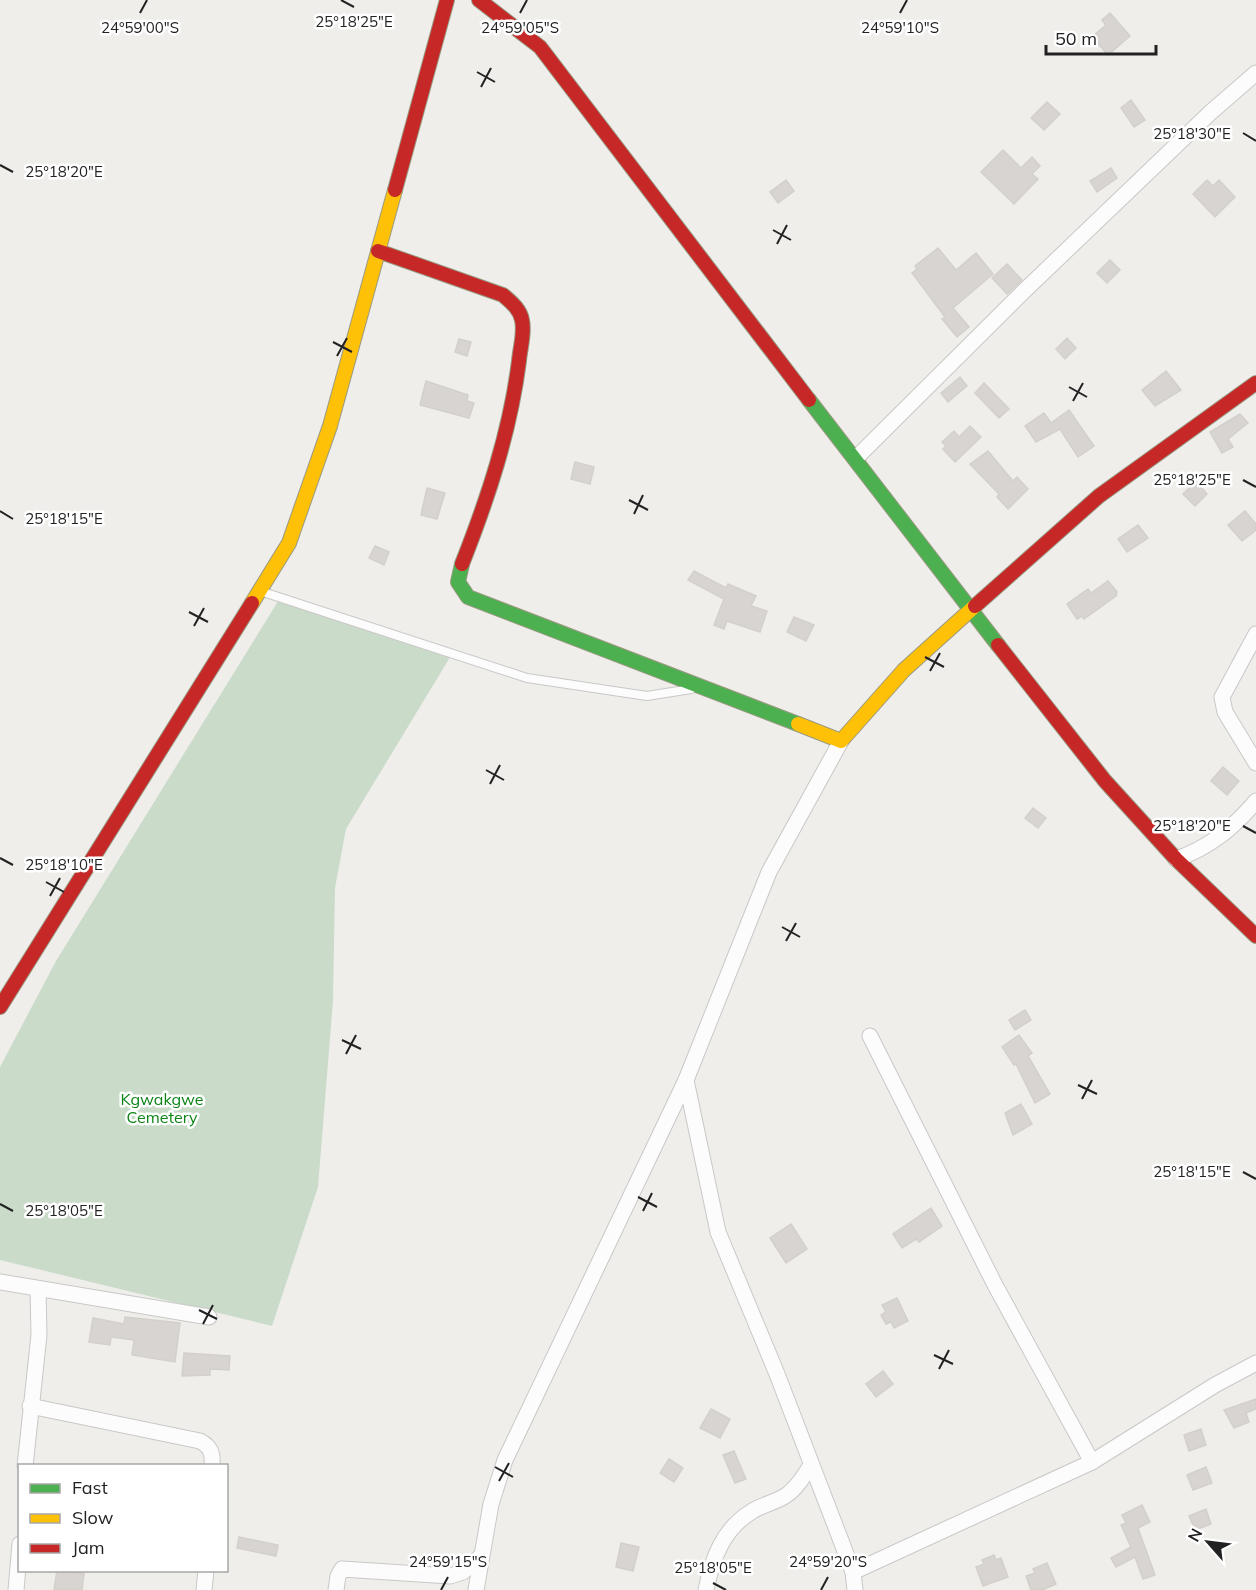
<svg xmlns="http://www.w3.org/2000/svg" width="1256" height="1590" viewBox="0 0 1256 1590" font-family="Mulish,sans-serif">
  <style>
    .cemetery { fill: #cadbca }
    .building { fill: #d7d4d2; stroke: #d3d0cc; stroke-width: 1.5 }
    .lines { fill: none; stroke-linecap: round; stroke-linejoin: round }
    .lane-casing { stroke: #c9c8c7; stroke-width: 10 }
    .street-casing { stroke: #c9c8c7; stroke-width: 17 }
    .fast-casing { stroke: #999a82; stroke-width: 16 }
    .slow-casing { stroke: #999a82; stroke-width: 16 }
    .jam-casing { stroke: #999a82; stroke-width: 16 }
    .lane { stroke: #fdfcfc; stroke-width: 8 }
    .street { stroke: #fdfcfc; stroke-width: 15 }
    .fast { stroke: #4caf50; stroke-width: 14 }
    .slow { stroke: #ffc107; stroke-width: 14 }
    .jam { stroke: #c62828; stroke-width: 14 }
    .ticks { fill: none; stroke: #222; stroke-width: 2 }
    .labels { text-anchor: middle; stroke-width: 5; stroke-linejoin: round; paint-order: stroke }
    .park-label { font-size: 16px; fill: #0c8416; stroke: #fff }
    .ticks-label { font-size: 15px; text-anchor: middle; fill: #222; stroke: #fff; stroke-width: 5; stroke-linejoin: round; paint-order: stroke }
  </style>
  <rect width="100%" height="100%" fill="#f0eeeb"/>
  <polygon class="cemetery" points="280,598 452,654 346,829 335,888 333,1001 318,1187 272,1326 0,1260 0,1067 56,961"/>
  <g class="building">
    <polygon points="1110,13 1130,36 1108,55 1092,37 1106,25 1102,20"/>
    <polygon points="1131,100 1145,120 1134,127 1121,108"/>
    <polygon points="1047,102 1060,114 1044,130 1031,118"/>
    <polygon points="1003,150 1021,168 1032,157 1040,166 1032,174 1038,179 1014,204 981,172"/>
    <polygon points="1111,168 1117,178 1097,192 1090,181"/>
    <polygon points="786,180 794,191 778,203 770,192"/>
    <polygon points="1207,180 1213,186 1219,180 1235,197 1215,217 1193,194"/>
    <polygon points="938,248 956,270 976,253 993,274 953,308 969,327 957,337 942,319 945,317 912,273 917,269 915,266"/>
    <polygon points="1110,260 1120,270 1107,283 1097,273"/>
    <polygon points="1007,264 1022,280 1007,294 992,278"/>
    <polygon points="1067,338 1076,348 1065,359 1056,349"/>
    <polygon points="459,339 471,342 467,356 455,352"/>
    <polygon points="1166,371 1181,390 1155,406 1142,390"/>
    <polygon points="960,377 967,386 948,402 941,393"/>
    <polygon points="426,381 468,395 467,401 474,403 469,418 420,405"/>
    <polygon points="984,383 1009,409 999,418 975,393"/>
    <polygon points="1069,410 1094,446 1078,457 1060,429 1036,442 1025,426 1044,413 1051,423"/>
    <polygon points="1240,414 1248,423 1228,439 1233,447 1222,453 1210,432"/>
    <polygon points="970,426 981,437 955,462 943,449 946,446 942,442 954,431 959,437"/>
    <polygon points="988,451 1013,481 1017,477 1028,489 1008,509 997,497 999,494 970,464"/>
    <polygon points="575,462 594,467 590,484 571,479"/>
    <polygon points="1196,481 1207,494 1195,506 1183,494"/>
    <polygon points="427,488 445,493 437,519 421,515"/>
    <polygon points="1245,511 1256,524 1256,530 1242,541 1228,525"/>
    <polygon points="1138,525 1148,538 1127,552 1118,539"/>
    <polygon points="375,546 389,552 384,565 369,558"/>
    <polygon points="694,571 726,588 728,584 756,596 751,606 767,611 760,632 727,621 724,629 714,625 724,599 688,580"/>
    <polygon points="1108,581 1117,592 1116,596 1084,619 1082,616 1077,619 1067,604 1088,589 1091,593"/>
    <polygon points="794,617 814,625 806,641 787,632"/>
    <polygon points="1223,767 1239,781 1227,795 1211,781"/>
    <polygon points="1033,808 1046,818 1038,828 1025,818"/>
    <polygon points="1025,1010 1031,1020 1015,1030 1009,1020"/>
    <polygon points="1019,1035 1032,1053 1028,1056 1050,1094 1035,1103 1016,1064 1014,1065 1002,1047"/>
    <polygon points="1021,1104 1032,1124 1013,1135 1005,1113"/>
    <polygon points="931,1208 942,1226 919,1242 916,1239 902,1248 893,1234"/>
    <polygon points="791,1224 807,1249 786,1263 770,1238"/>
    <polygon points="897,1298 908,1321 894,1328 891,1322 886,1324 881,1315 886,1312 882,1305"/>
    <polygon points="125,1317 180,1323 175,1362 132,1355 134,1340 111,1337 110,1345 89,1342 93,1318 124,1324"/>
    <polygon points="184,1353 230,1356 229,1370 210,1369 210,1375 182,1376"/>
    <polygon points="883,1371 893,1384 876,1397 866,1384"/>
    <polygon points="1256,1399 1256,1409 1246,1413 1249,1422 1234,1428 1224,1410"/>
    <polygon points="711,1409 730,1419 720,1438 700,1428"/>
    <polygon points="1201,1429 1206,1445 1189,1451 1184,1435"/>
    <polygon points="734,1451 746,1479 735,1483 723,1455"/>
    <polygon points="669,1459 683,1468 674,1482 660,1473"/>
    <polygon points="1206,1467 1212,1483 1193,1490 1187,1475"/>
    <polygon points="1142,1505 1150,1522 1138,1528 1155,1575 1143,1579 1135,1557 1116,1567 1111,1558 1131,1547 1121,1525 1126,1523 1122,1515"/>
    <polygon points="1206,1509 1211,1524 1195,1530 1189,1516"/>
    <polygon points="239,1537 278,1545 276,1556 237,1548"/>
    <polygon points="621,1543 639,1547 633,1571 616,1567"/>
    <polygon points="994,1555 996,1560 1001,1558 1008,1577 983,1586 976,1567 984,1564 982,1560"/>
    <polygon points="1047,1563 1056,1584 1042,1590 1031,1590 1026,1576 1035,1573 1033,1569"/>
    <polygon points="57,1570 84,1574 82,1590 54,1590"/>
  </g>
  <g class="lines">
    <g class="lane-casing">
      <polyline id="lane" points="260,591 527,678 647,696 691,689"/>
    </g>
    <g class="street-casing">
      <g id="street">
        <polyline points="856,458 1023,292 1211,112 1256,73"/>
        <polyline points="1256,634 1222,697 1225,712 1256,763"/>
        <path d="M1176 859C1209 848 1233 828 1256 801"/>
        <polyline points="870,1036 995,1285 1092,1462"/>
        <polyline points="686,1080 718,1232 777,1374 853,1572 855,1590"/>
        <polyline points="0,1282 209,1317"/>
        <path d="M30 1406 200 1441C211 1447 213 1453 212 1466"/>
        <polyline points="25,1466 39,1335 38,1289"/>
        <polyline points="853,1572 1092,1462 1215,1385 1256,1363"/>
        <polyline points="16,1590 20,1544"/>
        <polyline points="204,1590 206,1570"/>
        <polyline points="336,1590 338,1576 342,1569 450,1576 463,1572 481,1556"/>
        <polyline points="476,1590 491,1504 505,1460 686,1080 769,872 841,741"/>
        <path d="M706 1590C712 1559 723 1529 751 1512 761 1505 774 1503 785 1496 796 1489 804 1476 811 1465"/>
      </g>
    </g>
    <g class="fast-casing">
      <g id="fast">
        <polyline points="809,400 998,645"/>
        <polyline points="462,564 458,582 468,597 798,724"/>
      </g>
    </g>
    <g class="slow-casing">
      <g id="slow">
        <polyline points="252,603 289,543 330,426 395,190"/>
        <polyline points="798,724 841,741 904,670 975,606"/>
      </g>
    </g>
    <g class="jam-casing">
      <g id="jam">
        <polyline points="479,0 540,47 809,400"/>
        <polyline points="395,190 447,0"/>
        <path d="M378 251 503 295C511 302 520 309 522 320 525 333 520 348 519 361 510 432 488 498 462 564"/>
        <polyline points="975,606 1099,496 1256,383"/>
        <polyline points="998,645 1105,781 1176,859 1256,936"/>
        <polyline points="0,1007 252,603"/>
      </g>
    </g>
    <use href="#lane" class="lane"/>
    <use href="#street" class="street"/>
    <use href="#fast" class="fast"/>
    <use href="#slow" class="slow"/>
    <use href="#jam" class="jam"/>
  </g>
  <path class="ticks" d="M341 0 354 7M140 13 147 0M520 13 527 0M900 13 907 0M477 72 495 82M481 87 491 68M1243 133 1256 141M0 165 13 172M773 230 791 240M777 244 787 225M333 342 352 352M337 356 347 338M1069 387 1087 397M1073 401 1083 383M1243 480 1256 487M629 500 648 510M0 511 13 519M634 514 643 495M189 612 208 622M194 626 204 608M925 657 944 667M930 671 940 653M486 770 504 780M490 784 500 765M1243 826 1256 833M0 858 13 865M46 882 64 892M50 896 60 878M782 927 800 937M786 941 796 923M342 1040 361 1049M346 1054 356 1035M1078 1085 1097 1094M1082 1099 1092 1080M1243 1172 1256 1179M638 1197 657 1207M0 1204 13 1211M643 1211 652 1193M199 1310 217 1319M203 1324 213 1305M934 1355 953 1364M939 1369 949 1350M495 1467 513 1477M499 1481 509 1463M713 1583 726 1590M441 1590 448 1577M821 1590 828 1577"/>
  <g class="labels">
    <g class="park-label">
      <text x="162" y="1105">Kgwakgwe<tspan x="162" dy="18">Cemetery</tspan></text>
    </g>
  </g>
  <g class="ticks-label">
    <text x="354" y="27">25°18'25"E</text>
    <text x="140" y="33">24°59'00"S</text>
    <text x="520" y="33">24°59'05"S</text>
    <text x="900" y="33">24°59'10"S</text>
    <text x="1192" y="139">25°18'30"E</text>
    <text x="64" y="177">25°18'20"E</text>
    <text x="1192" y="485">25°18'25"E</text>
    <text x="64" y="524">25°18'15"E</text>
    <text x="1192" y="831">25°18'20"E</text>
    <text x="64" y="870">25°18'10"E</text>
    <text x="1192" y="1177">25°18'15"E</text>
    <text x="64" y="1216">25°18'05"E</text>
    <text x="448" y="1567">24°59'15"S</text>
    <text x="828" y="1567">24°59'20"S</text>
    <text x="713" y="1573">25°18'05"E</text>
  </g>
  <rect x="18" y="1464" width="210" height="108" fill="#ffffff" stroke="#a7a7a7" stroke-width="1.5"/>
  <rect x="30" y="1484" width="30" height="9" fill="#4caf50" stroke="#a7a7a7" stroke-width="1.5"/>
  <text x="72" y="1494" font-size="18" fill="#222222">Fast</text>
  <rect x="30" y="1514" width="30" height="9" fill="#ffc107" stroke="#a7a7a7" stroke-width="1.5"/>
  <text x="72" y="1524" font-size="18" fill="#222222">Slow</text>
  <rect x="30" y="1544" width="30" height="9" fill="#c62828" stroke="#a7a7a7" stroke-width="1.5"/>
  <text x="72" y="1554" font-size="18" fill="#222222">Jam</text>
  <g transform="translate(1208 1542) rotate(298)" stroke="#ffffff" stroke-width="4.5" paint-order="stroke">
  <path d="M0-4.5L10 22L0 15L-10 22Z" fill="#222222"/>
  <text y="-9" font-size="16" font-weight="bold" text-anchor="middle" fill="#222222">N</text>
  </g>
  <path d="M1046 45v9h110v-9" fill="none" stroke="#222222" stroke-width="3"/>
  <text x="1055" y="45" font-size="18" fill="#222222" stroke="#ffffff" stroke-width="4.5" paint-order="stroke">50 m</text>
</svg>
